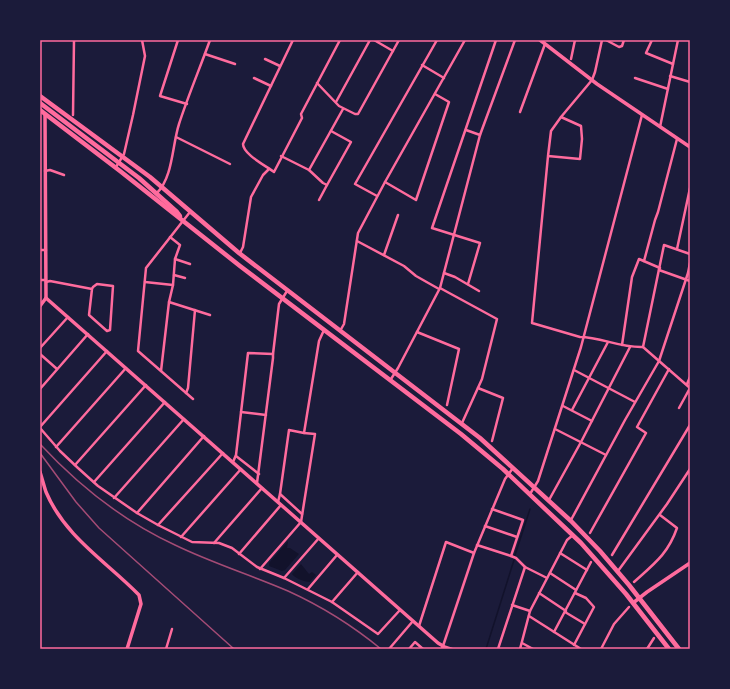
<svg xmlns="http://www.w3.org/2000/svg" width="730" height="689" viewBox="0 0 730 689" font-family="'Work Sans',sans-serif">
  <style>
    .water { fill: #12122b }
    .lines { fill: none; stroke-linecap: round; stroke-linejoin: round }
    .stream { stroke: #12122b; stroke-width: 1.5 }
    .minor { stroke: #ff6b9d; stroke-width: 2.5 }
    .tertiary { stroke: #ff6b9d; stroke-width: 3.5 }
    .trunk { stroke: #ff6b9d; stroke-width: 4.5 }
    .rail { stroke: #a44b75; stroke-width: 1.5 }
    .neatline { fill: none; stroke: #ff6b9d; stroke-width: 1.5 }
  </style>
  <rect width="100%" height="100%" fill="#1b1b3a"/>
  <g class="water">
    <polygon points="288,541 287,548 290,548 299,554 285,570 282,571 269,566 269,563"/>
    <path d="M301 564 309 574 312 572 316 575 310 582C304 582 295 578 292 574Z"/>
  </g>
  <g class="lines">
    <g class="stream">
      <polyline points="515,555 530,509"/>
      <polyline points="486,649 514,560"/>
    </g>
    <g class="minor">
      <polyline points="178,40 160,96 187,104"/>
      <path d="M293 40 243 144C243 154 266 166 274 172L302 118 301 114 340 40"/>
      <polyline points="374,40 393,51"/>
      <polyline points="606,40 619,47 622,46 624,40"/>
      <polyline points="652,40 646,53 673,64"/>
      <polyline points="205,54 235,64"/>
      <polyline points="265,59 280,66"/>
      <polyline points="571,59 575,40"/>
      <polyline points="422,65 444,78"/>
      <polyline points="670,76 690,82"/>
      <polyline points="254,78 271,86"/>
      <polyline points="635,78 668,89"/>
      <polyline points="317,83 339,106 355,114 358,114 399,40"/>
      <polyline points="336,102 370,40"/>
      <polyline points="520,112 545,44"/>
      <polyline points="73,115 74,40"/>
      <polyline points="561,117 592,80 595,72 602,40"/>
      <polyline points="660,127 678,40"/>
      <polyline points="466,130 480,135"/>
      <polyline points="176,137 230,164"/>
      <polyline points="281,156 309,170 323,183 327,185 351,142 331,131"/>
      <path d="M548 156 580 159 582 139 581 126 561 117 551 131 548 156 532 323 580 337C601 337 620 348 643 347L690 388"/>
      <polyline points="116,167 124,154 133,115 145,56 142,40"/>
      <polyline points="309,170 343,109"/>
      <polyline points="45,171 50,170 64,175"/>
      <polyline points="385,182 416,200 449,102 435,94"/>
      <path d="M157 193C173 177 172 146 179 124 188 96 200 68 210 40"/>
      <polyline points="377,196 355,184 437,40"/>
      <polyline points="319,200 327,185"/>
      <polyline points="190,212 146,268 138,351 193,399"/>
      <polyline points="357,241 404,266 416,276 439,289"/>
      <polyline points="677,249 690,188"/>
      <polyline points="40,250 46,250"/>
      <polyline points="240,253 243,247 251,197 263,175 269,169"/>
      <polyline points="384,255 398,215"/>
      <polyline points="175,259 190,264"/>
      <polyline points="644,261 655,220 658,212 677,139"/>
      <polyline points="659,270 690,281"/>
      <polyline points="444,273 455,277 479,291"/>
      <polyline points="174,275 185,278"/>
      <polyline points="40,280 46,280"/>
      <polyline points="46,282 50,281 92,289 93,287 97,284 113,286 110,330 107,331 89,315 92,289"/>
      <polyline points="145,282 173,285"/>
      <polyline points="468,284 480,243 432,228 496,40"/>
      <polyline points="440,288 497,319 482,379 462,423"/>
      <polyline points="169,302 210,315"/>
      <polyline points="340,331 344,324 358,233 385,182 465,40"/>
      <polyline points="417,332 459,349 447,405"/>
      <polyline points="622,345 632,277 639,259 660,268"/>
      <polyline points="643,347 664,245 690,254"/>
      <polyline points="40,348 68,317"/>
      <polyline points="40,354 57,369"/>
      <polyline points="574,370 635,402"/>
      <polyline points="161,371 169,302 173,285 175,259 180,245 170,237"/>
      <polyline points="391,379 398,368 440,288 480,135 515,40"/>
      <polyline points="687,384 690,377"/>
      <polyline points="478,388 503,398 492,441"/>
      <polyline points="40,389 88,334"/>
      <polyline points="186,393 188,388 195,310"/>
      <polyline points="563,406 592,421"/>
      <polyline points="679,408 690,388"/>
      <polyline points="572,410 608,342"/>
      <polyline points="241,412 266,415"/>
      <polyline points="40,427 107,351"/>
      <polyline points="40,428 60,451 78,468 98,486 137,513 158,525 192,542 219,543 232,548 257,567 284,578 332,602 378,634 400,610"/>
      <polyline points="555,429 606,455"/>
      <polyline points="56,447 126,368"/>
      <polyline points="236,456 259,474"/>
      <polyline points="233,462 236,455 248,353 273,354"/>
      <polyline points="75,465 146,385"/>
      <polyline points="94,482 165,402"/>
      <polyline points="257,483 273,358 273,354 279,304 287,291"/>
      <polyline points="530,494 538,481 581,347 642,115"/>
      <polyline points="114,498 184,419"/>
      <polyline points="549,500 581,442 630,347"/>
      <polyline points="278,502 280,494"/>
      <polyline points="137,513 204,436"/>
      <polyline points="302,514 280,494 289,430 304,433"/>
      <polyline points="571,520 625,420 659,361 688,273 690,263"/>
      <polyline points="158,525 223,453"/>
      <polyline points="485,526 517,537"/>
      <polyline points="590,533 646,433 637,427 669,369"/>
      <polyline points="181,537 241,469"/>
      <polyline points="214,543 262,488"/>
      <polyline points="477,545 511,556 523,520 492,509"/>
      <polyline points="560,553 587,570"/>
      <polyline points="239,554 281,505"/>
      <polyline points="612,555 690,425"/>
      <polyline points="511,556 516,558 525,567 547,578"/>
      <polyline points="260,569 301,522 315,434 304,433 319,341 324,330"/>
      <polyline points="618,571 667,504 690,469"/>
      <polyline points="550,573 576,590"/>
      <polyline points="284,578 319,538"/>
      <path d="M634 582C654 564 668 554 677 528L660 515"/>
      <polyline points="308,589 337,555"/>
      <polyline points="539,593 566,611"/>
      <polyline points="332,602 358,572"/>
      <polyline points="512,605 530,611"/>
      <polyline points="565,612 585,624"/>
      <polyline points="529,616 581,649"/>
      <polyline points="419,626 446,542 474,553"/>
      <polyline points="554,632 591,562"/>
      <polyline points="522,643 533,649"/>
      <polyline points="574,645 594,607 586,598 575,593"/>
      <polyline points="443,646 452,649"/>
      <polyline points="166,649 172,629"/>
      <polyline points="389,649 413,621"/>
      <polyline points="409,649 415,642 423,649"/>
      <polyline points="442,649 474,553 505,479 513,468"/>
      <polyline points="499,649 498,649 525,567"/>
      <polyline points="520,649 530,611 567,540 573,535"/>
      <polyline points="601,649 614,624 629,607"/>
      <polyline points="647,649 654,638"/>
    </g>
    <g class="tertiary">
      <polyline points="540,40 597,84 690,147"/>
      <polyline points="46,298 413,621 438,643 443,646"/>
      <polyline points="40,306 46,298 45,114"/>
      <path d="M40 472C42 478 44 486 46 492 65 537 107 562 139 595L141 604 127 649"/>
      <polyline points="633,603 647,592 690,563"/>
    </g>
    <g class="trunk">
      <polyline points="40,96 150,177 239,253 480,438 571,521 600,551 629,585 679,649"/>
      <polyline points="40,103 139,178 177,212 180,216"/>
      <polyline points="40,110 120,171 240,266 461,434 503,469 581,543 626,594 669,649"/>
    </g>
    <g class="rail">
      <path d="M40 444C79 486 123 521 175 545 212 563 251 575 288 591 321 606 353 626 381 649"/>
      <polyline points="40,453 76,502 99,528 234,649"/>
    </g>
  </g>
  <rect width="730" height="689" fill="none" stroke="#1b1b3a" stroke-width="82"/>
  <rect x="41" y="41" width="648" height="607" class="neatline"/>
</svg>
